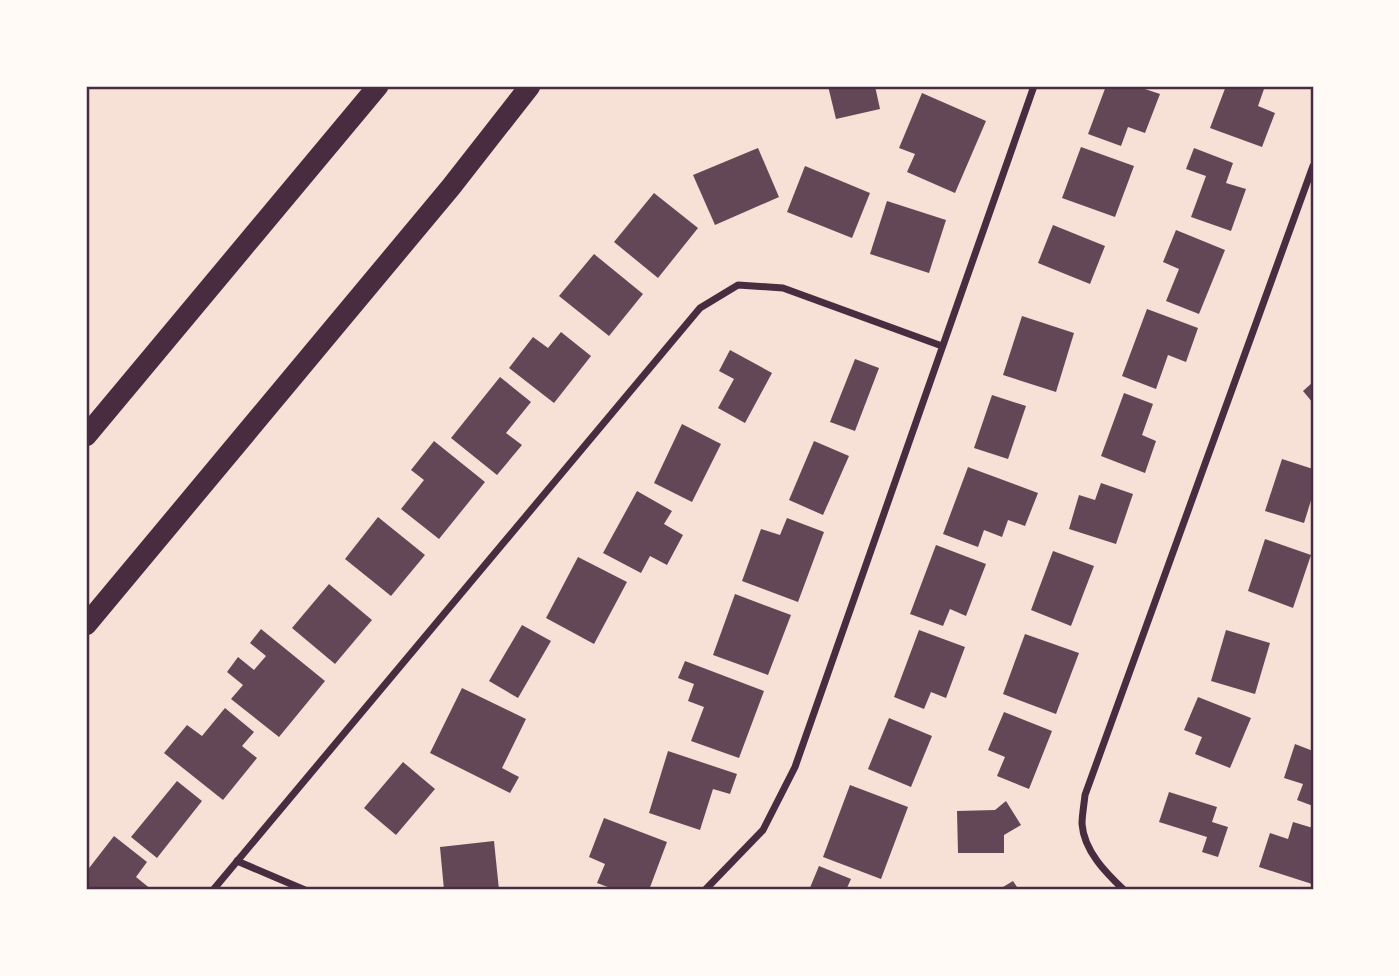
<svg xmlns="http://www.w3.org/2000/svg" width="1399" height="976" viewBox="0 0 1399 976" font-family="'Fira Sans',sans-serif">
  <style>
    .building { fill: #644757 }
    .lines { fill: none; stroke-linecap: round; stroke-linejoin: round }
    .minor { stroke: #4a2c40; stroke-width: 7 }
    .motorway { stroke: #4a2c40; stroke-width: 21 }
    .neatline { fill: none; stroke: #4a2c40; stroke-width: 2.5 }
  </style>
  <rect width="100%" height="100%" fill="#f7e1d7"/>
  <g class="building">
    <polygon points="828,86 875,86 880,109 836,119"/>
    <polygon points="1106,86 1136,86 1160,94 1145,133 1128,127 1121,146 1088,134"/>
    <polygon points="1226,86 1255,86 1264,89 1258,106 1275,113 1262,147 1210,128"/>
    <polygon points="922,93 986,121 955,193 907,172 915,154 899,148"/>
    <polygon points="1081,147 1134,166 1115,217 1062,198"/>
    <polygon points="758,148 779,197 715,225 693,175"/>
    <polygon points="1194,148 1233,163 1226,183 1246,189 1231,231 1191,217 1206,176 1186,169"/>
    <polygon points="805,166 870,193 852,238 787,212"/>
    <polygon points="654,193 698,228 658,278 614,242"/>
    <polygon points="887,201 946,220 929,273 870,254"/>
    <polygon points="1053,225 1105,246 1090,284 1038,263"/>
    <polygon points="1176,230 1225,250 1199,314 1166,301 1179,269 1163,262"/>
    <polygon points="594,254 643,294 609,336 559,296"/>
    <polygon points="1147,309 1198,328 1186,362 1168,355 1156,389 1122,376"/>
    <polygon points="1022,316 1074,333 1056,392 1003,375"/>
    <polygon points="561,332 591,356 554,403 509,368 533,337 548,348"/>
    <polygon points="730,350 772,373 745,423 718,408 734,379 719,371"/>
    <polygon points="855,359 879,368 855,431 830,422"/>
    <polygon points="500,377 531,402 506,433 522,445 497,475 451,438"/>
    <polygon points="1313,382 1313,403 1303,391"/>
    <polygon points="1124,393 1153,404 1142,435 1156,441 1145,473 1101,456"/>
    <polygon points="992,395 1026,406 1008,459 974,448"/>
    <polygon points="682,424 721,444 692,502 654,483"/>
    <polygon points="434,441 485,482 439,539 401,509 424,480 411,470"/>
    <polygon points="814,441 849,456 823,515 789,500"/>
    <polygon points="1282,459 1313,469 1313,494 1304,523 1265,511"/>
    <polygon points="968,467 1038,493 1025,526 1008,520 1002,537 984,530 978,547 943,534"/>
    <polygon points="1101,483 1133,494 1116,544 1069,529 1079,495 1095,500"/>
    <polygon points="637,491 672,511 664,524 683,535 667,565 650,556 641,573 603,553"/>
    <polygon points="378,517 425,555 391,596 345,559"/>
    <polygon points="787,518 824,532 798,602 742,581 761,529 780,535"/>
    <polygon points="1265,539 1311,555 1293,608 1248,591"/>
    <polygon points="936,545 986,564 966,616 950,609 943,626 910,614"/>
    <polygon points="1053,551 1094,566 1071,626 1031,610"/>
    <polygon points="578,557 627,582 594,644 546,618"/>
    <polygon points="329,584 372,620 335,664 292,628"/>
    <polygon points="735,594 791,615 768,675 713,655"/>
    <polygon points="522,625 551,641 518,698 489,681"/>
    <polygon points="261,629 325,681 279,737 231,699 243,685 227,672 238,657 254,670 266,656 250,643"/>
    <polygon points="919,630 965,647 946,698 931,692 924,709 894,697"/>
    <polygon points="1226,630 1270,643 1255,694 1211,681"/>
    <polygon points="1025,634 1079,653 1056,714 1003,694"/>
    <polygon points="685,661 764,691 739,758 691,741 704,707 688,701 694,684 678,678"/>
    <polygon points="462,688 526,719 502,768 519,777 510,793 430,753"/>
    <polygon points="1198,697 1251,718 1230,768 1195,754 1202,737 1184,730"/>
    <polygon points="225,708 254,732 242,746 257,758 223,800 164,753 187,725 202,736"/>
    <polygon points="1004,712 1052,731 1029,789 997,776 1005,757 988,750"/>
    <polygon points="889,718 932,736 911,787 868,769"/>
    <polygon points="1295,744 1313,751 1313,806 1297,800 1303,784 1284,778"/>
    <polygon points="668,751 737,774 730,794 713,789 700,830 649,813"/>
    <polygon points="403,762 435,789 396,835 364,808"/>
    <polygon points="177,781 202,801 157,858 131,837"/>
    <polygon points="850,785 908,807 881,879 823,857"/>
    <polygon points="1169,792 1217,807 1212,822 1228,827 1218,857 1202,852 1207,837 1159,822"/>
    <polygon points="1006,801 1021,825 1004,835 1004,853 958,853 957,811 995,810"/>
    <polygon points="604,818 667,842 649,890 616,890 597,883 605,864 589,857"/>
    <polygon points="1293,822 1313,828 1312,884 1259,867 1270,833 1288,839"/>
    <polygon points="114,836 147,862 136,877 152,890 86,890 86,872"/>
    <polygon points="494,841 499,890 444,890 440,847"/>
    <polygon points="819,866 851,879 846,890 809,890"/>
    <polygon points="1013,881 1019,890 998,890"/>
  </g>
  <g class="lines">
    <g class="minor">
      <polyline points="237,861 305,890"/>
      <polyline points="213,890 700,308 738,285 783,288 942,346"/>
      <polyline points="705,890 763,830 795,767 1034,86"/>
      <path d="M1124 890C1106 873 1084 851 1082 824 1082 815 1084 805 1085 795L1313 166"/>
    </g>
    <g class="motorway">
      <polyline points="86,436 378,86"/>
      <polyline points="86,625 451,187 530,86"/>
    </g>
  </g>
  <rect width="1399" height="976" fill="none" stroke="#fffaf5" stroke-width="175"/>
  <rect x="88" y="88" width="1224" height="800" class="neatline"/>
</svg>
